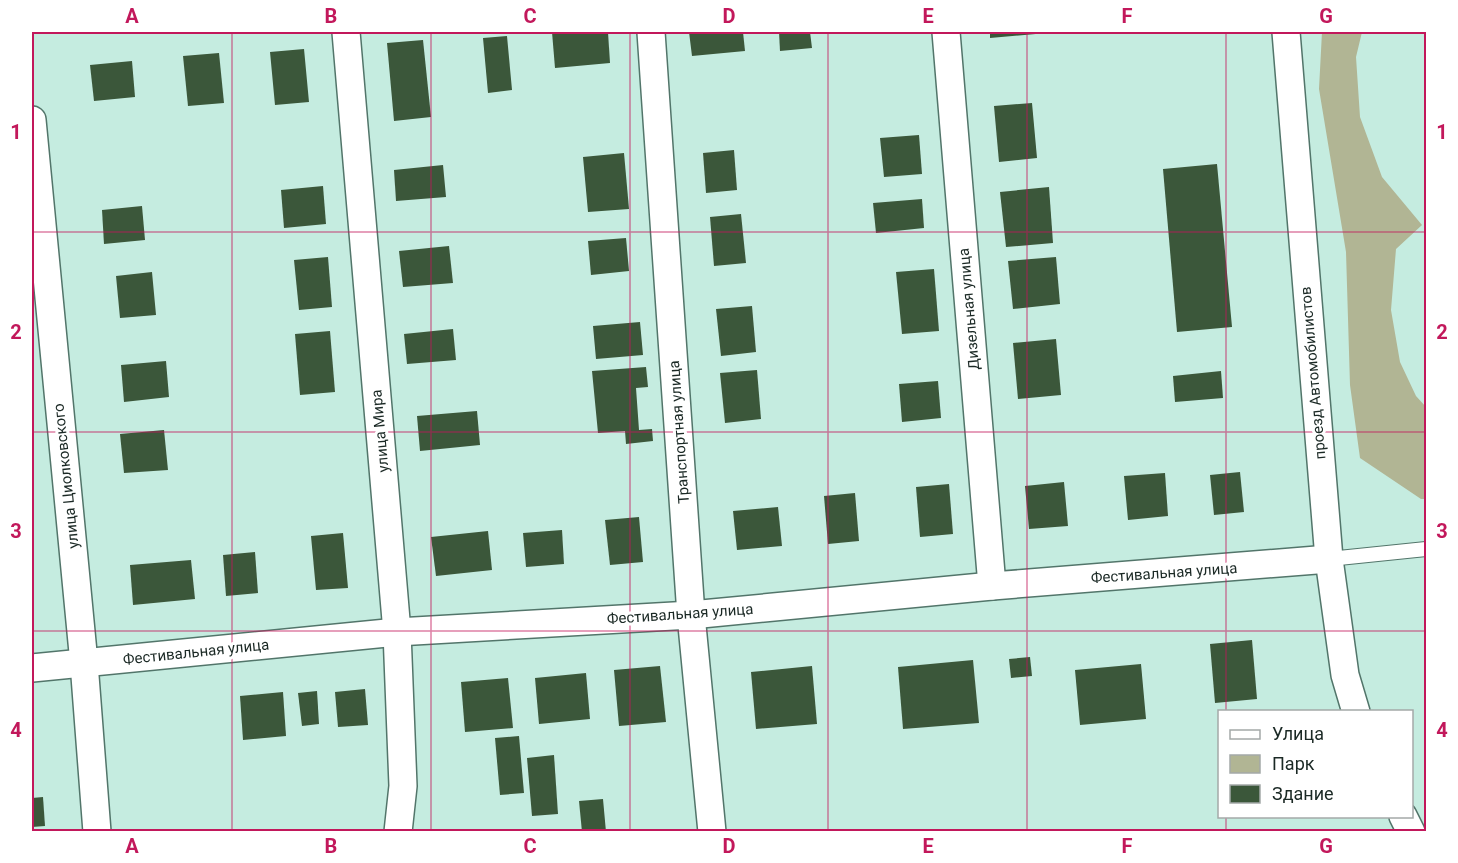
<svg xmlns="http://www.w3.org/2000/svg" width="1458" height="863" viewBox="0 0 1458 863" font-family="Roboto,sans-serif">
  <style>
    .green { fill: #b1b594 }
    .building { fill: #3b573a }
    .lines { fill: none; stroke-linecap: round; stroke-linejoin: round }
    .lane-casing { stroke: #52756a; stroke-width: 16 }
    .street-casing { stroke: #52756a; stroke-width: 30 }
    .lane { stroke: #fff; stroke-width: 14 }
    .street { stroke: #fff; stroke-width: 27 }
    .grid { fill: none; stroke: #c2185b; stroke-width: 1.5; stroke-opacity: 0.55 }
    .labels { text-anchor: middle; stroke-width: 6; stroke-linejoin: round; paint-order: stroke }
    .street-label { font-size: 15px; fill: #1b2925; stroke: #fff }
    .neatline { fill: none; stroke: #c2185b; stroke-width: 2 }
    .grid-label { font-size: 20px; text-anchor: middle; font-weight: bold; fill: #c2185b }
  </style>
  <rect width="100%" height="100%" fill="#c5ece0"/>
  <polygon class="green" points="1322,32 1362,32 1356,57 1360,117 1382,177 1422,225 1396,249 1391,310 1400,362 1416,396 1426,407 1426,499 1421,499 1360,458 1350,385 1346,252 1319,89"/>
  <g class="building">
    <polygon points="552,32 608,32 610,63 555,68"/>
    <polygon points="689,32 743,32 745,51 692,56"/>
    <polygon points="779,32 810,32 812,48 780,51"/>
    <polygon points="990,32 1047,32 1047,33 990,38"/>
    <polygon points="507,36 512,90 488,93 483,38"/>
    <polygon points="423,40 431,117 394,121 387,43"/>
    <polygon points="304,49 309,102 275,105 270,52"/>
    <polygon points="219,53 224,103 188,106 183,56"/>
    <polygon points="132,61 135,97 94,101 90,65"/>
    <polygon points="1032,103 1037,158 999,162 994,106"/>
    <polygon points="919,135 922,174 884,177 880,138"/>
    <polygon points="734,150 737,190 706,193 703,153"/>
    <polygon points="624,153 629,209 588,212 583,157"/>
    <polygon points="1217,164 1232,327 1177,332 1163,169"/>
    <polygon points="443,165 446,197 396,201 394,170"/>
    <polygon points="323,186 326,224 284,228 281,190"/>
    <polygon points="1049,187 1053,243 1006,247 1000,192"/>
    <polygon points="922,199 924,228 876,233 873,203"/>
    <polygon points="142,206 145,240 104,244 102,210"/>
    <polygon points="741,214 746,263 714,266 710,217"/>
    <polygon points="626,238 629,271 591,275 588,241"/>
    <polygon points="449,246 453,283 403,287 399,251"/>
    <polygon points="328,257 332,307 299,310 294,260"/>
    <polygon points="1056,257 1060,304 1013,309 1008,261"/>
    <polygon points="934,269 939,331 902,334 896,272"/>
    <polygon points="152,272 156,315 120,318 116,276"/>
    <polygon points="752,306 756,352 721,356 716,309"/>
    <polygon points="640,322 643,355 596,359 593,326"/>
    <polygon points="453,329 456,360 407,364 404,334"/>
    <polygon points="330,331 335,392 300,395 295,334"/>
    <polygon points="1056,339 1061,395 1018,399 1013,343"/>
    <polygon points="166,361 169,397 124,402 121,365"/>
    <polygon points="646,367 648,387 636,388 639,430 652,429 653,441 626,444 625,431 598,433 592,371"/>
    <polygon points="757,370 761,419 725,423 720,373"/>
    <polygon points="1221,371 1223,398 1175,402 1173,376"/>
    <polygon points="938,381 941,418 902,422 899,384"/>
    <polygon points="477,411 480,445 420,451 417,416"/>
    <polygon points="164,430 168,470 124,473 120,434"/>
    <polygon points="1240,472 1244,512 1214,515 1210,475"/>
    <polygon points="1165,473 1168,516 1128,520 1124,476"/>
    <polygon points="1064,482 1068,526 1029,529 1025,486"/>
    <polygon points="949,484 953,534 920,537 916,487"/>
    <polygon points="855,493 859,541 828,544 824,496"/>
    <polygon points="778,507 782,546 737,550 733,511"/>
    <polygon points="639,517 643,562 610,565 605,520"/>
    <polygon points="562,530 564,564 526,567 523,533"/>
    <polygon points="488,531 492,570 436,576 431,537"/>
    <polygon points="343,533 348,588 316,590 311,536"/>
    <polygon points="255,552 258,593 226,596 223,555"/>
    <polygon points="191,560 195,599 133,605 130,565"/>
    <polygon points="1252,640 1257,699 1215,703 1210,644"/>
    <polygon points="1030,657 1032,676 1011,678 1009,659"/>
    <polygon points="973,660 979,723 903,729 898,667"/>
    <polygon points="1141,664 1146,719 1080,725 1075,670"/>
    <polygon points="660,666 666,722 619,726 614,670"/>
    <polygon points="812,666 817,724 756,729 751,672"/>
    <polygon points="586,673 590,719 539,724 535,678"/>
    <polygon points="508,678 513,728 465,732 461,682"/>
    <polygon points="365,689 368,725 338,727 335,692"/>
    <polygon points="317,691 319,724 302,726 298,693"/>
    <polygon points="283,692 286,736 243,740 240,696"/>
    <polygon points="519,736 524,793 500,795 495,738"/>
    <polygon points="554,755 558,814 532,816 527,758"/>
    <polygon points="43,797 45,826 32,827 32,798"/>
    <polygon points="603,799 606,832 582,832 579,801"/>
  </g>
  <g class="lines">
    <g class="lane-casing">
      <polyline id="lane" points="1329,559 1426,549"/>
    </g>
    <g class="street-casing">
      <g id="street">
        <polyline points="346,32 397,632 403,786 398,832"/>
        <polyline points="651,32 691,615 712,832"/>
        <polyline points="946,32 992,586"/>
        <polyline points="1286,32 1329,559 1345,675 1356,712"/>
        <polyline points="32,120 84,663 97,832"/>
        <polyline points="32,668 397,632 691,615 992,586 1329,559"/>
        <polyline points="1403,816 1411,832"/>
      </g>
    </g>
    <use href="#lane" class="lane"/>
    <use href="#street" class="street"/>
  </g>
  <path class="grid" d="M232 32V832M431 32V832M630 32V832M828 32V832M1027 32V832M1226 32V712M32 232H1426M32 432H1426M32 631H1426M1226 816V832"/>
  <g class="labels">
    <g class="street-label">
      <text transform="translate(969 309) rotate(-95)" y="5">Дизельная улица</text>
      <text transform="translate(1313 373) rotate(-95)" y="5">проезд Автомобилистов</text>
      <text transform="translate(380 431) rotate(-95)" y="5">улица Мира</text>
      <text transform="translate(679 432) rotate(-94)" y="5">Транспортная улица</text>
      <text transform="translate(66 476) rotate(-96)" y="5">улица Циолковского</text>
      <text transform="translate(1164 573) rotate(-4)" y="5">Фестивальная улица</text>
      <text transform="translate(680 614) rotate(-4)" y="5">Фестивальная улица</text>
      <text transform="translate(196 652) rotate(-6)" y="5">Фестивальная улица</text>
    </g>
  </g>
  <rect width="1458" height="863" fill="none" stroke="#ffffff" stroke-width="66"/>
  <rect x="1218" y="710" width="195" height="108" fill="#ffffff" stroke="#a4a9a8" stroke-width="1.5"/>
  <rect x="1230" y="730" width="30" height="9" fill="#ffffff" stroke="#a4a9a8" stroke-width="1.5"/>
  <text x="1272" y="740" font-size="18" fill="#1b2925">Улица</text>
  <rect x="1230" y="755" width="30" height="18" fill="#b1b594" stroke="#a4a9a8" stroke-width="1.5"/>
  <text x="1272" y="770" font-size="18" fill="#1b2925">Парк</text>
  <rect x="1230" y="785" width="30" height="18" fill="#3b573a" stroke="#a4a9a8" stroke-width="1.5"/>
  <text x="1272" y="800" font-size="18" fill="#1b2925">Здание</text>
  <rect x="33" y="33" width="1392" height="797" class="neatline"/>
  <g class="grid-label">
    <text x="132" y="23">A</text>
    <text x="331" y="23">B</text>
    <text x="530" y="23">C</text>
    <text x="729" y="23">D</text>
    <text x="928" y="23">E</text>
    <text x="1127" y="23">F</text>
    <text x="1326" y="23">G</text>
    <text x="16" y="139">1</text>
    <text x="1442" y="139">1</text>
    <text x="16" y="339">2</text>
    <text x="1442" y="339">2</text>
    <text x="16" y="538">3</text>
    <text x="1442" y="538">3</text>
    <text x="16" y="737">4</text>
    <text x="1442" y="737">4</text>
    <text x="132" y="853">A</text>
    <text x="331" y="853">B</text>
    <text x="530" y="853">C</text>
    <text x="729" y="853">D</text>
    <text x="928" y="853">E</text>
    <text x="1127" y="853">F</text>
    <text x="1326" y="853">G</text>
  </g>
</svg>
